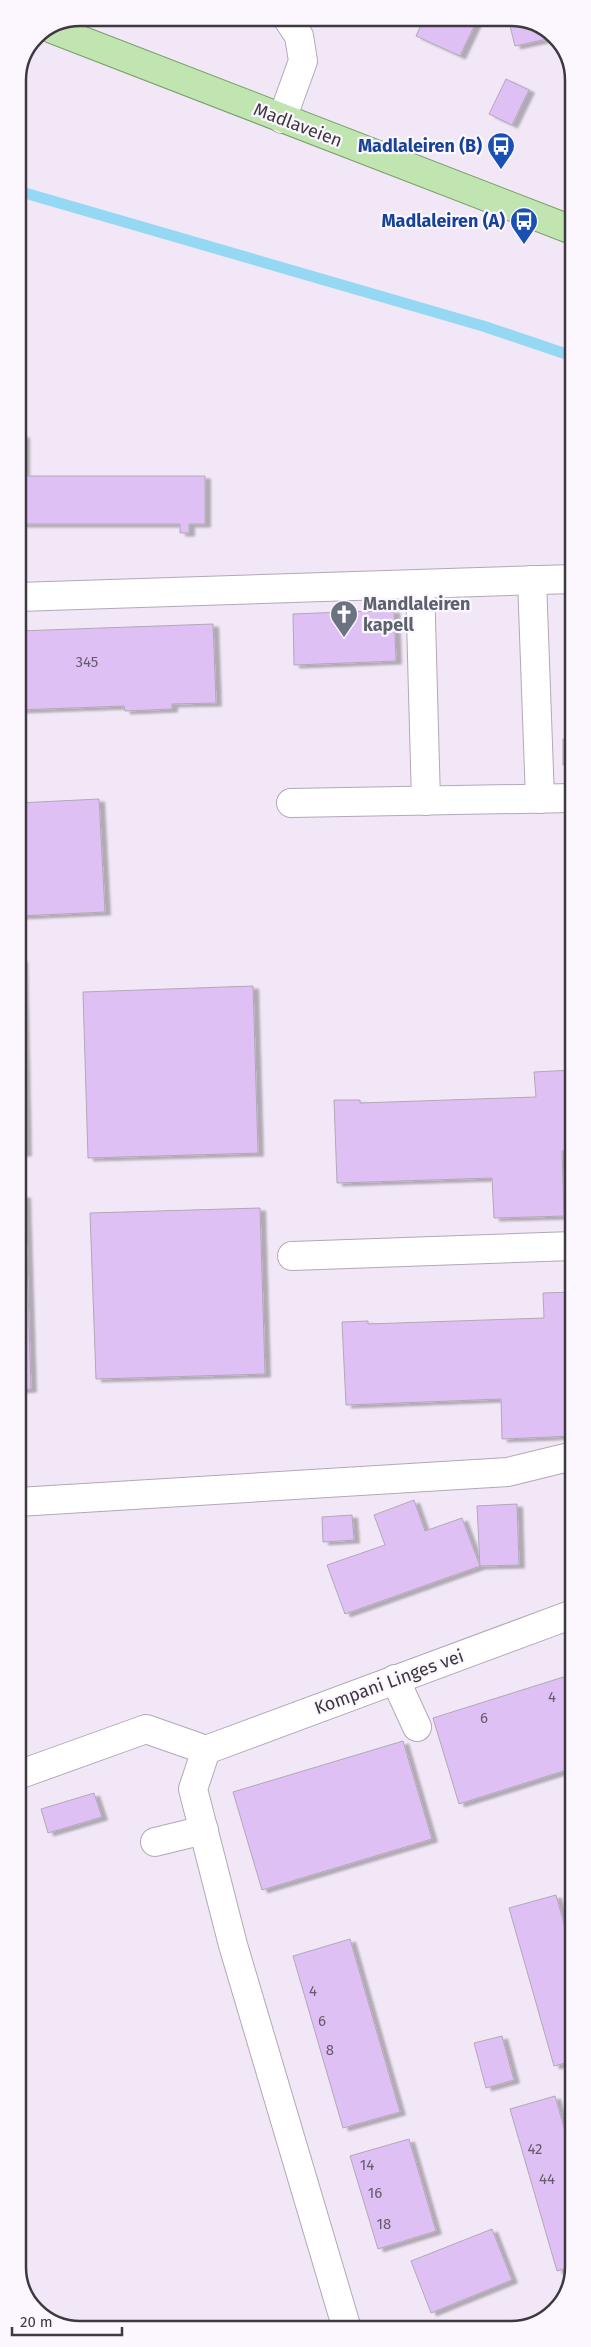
<svg xmlns="http://www.w3.org/2000/svg" width="591" height="2347" viewBox="0 0 591 2347" font-family="'Fira Sans',sans-serif">
  <style>
    .lines { fill: none; stroke-linecap: round; stroke-linejoin: round }
    .stream { stroke: #94d8f4; stroke-width: 11 }
    .building { fill: #dfc0f4; stroke: #b1a8b8; filter: url(#shadow) }
    .minor-casing { stroke: #b2a8b6; stroke-width: 30 }
    .major-casing { stroke: #779e67; stroke-width: 30 }
    .minor { stroke: #fff; stroke-width: 28 }
    .major { stroke: #c0e5b0; stroke-width: 28 }
    .labels { text-anchor: middle; stroke-width: 4.5; stroke-linejoin: round; paint-order: stroke }
    .number-label { font-size: 15px; fill: #665b6d }
    .street-label { font-size: 18px; fill: #3e3940; stroke: #fcf6ff }
    .transit-label { font-size: 18px; font-weight: bold; fill: #164399; stroke: #fcf6ff; text-anchor: end }
    .worship-label { font-size: 18px; font-weight: bold; fill: #5b616d; stroke: #fcf6ff; text-anchor: start }
    .rim { fill: none; stroke: #3e3940; stroke-width: 2.5 }
  </style>
  <defs>
    <filter id="shadow"><feDropShadow dx="5.5" dy="3" stdDeviation="1" flood-color="#0004"/></filter>
  </defs>
  <rect width="100%" height="100%" fill="#f2e7f6"/>
  <g class="lines">
    <polyline class="stream" points="18,191 483,326 572,356"/>
  </g>
  <g class="building">
    <polygon points="424,18 478,18 460,56 416,36"/>
    <polygon points="508,18 519,18 556,37 515,46"/>
    <polygon points="506,79 529,90 512,125 489,114"/>
    <polygon points="18,435 24,435 24,476 205,476 205,524 189,524 189,533 180,533 180,524 18,524"/>
    <polygon points="565,606 573,606 573,765 563,765 563,739 569,739"/>
    <polygon points="394,610 396,661 294,665 293,614"/>
    <polygon points="213,624 216,703 172,704 172,709 125,711 124,706 18,710 18,631"/>
    <polygon points="99,799 105,912 18,916 18,803"/>
    <polygon points="18,959 22,959 26,1153 18,1153"/>
    <polygon points="253,986 258,1153 88,1158 83,992"/>
    <polygon points="573,1070 573,1151 562,1151 564,1216 494,1218 492,1178 337,1183 334,1100 360,1100 360,1103 536,1097 534,1072"/>
    <polygon points="18,1195 25,1195 31,1389 18,1390"/>
    <polygon points="260,1208 265,1374 96,1379 90,1213"/>
    <polygon points="573,1292 573,1373 570,1373 573,1436 502,1439 501,1399 346,1405 342,1322 368,1321 368,1324 544,1318 543,1293"/>
    <polygon points="414,1500 425,1531 462,1518 480,1566 345,1614 327,1565 385,1545 374,1515"/>
    <polygon points="517,1504 519,1565 480,1566 477,1506"/>
    <polygon points="352,1515 354,1540 323,1542 322,1517"/>
    <polygon points="573,1674 573,1768 459,1804 433,1718"/>
    <polygon points="403,1741 432,1839 262,1890 233,1792"/>
    <polygon points="94,1793 102,1817 48,1833 41,1809"/>
    <polygon points="556,1895 573,1956 573,2061 554,2066 509,1908"/>
    <polygon points="350,1939 400,2112 343,2128 293,1956"/>
    <polygon points="502,2036 514,2080 486,2088 474,2043"/>
    <polygon points="555,2096 573,2159 573,2266 557,2271 510,2109"/>
    <polygon points="409,2139 436,2231 378,2249 350,2156"/>
    <polygon points="492,2229 512,2280 431,2313 411,2261"/>
  </g>
  <g class="lines">
    <g class="minor-casing">
      <g id="minor">
        <polyline points="282,119 303,61 299,36 287,18"/>
        <polyline points="532,580 540,799"/>
        <polyline points="420,584 426,801"/>
        <polyline points="18,597 573,579"/>
        <polyline points="291,803 573,798"/>
        <polyline points="292,1256 573,1246"/>
        <polyline points="18,1502 508,1472 573,1456"/>
        <polyline points="395,1679 417,1727"/>
        <polyline points="18,1775 146,1729 206,1750"/>
        <polyline points="155,1842 204,1830"/>
        <polyline points="347,2329 233,1945 193,1789 206,1750 573,1614"/>
      </g>
    </g>
    <g class="major-casing">
      <polyline id="major" points="52,29 572,230"/>
    </g>
    <use href="#minor" class="minor"/>
    <use href="#major" class="major"/>
  </g>
  <defs>
    <g id="bus-pin" transform="scale(1.4375)"><path d="M0 17L-7.5 6A9.5 9.5 0 1 1 7.5 6Z" fill="#1a4fb4" stroke="#fcf6ff"/><path d="M-5-6H5V4H4V6H2V4H-2V6H-4V4H-5ZM-3.5-4V0h7V-4ZM-3.5 1.2v1.5H-2V1.2ZM2 1.2v1.5H3.5V1.2Z" fill="#fff"/></g>
    <g id="church-pin" transform="scale(1.4375)"><path d="M0 17L-7.5 6A9.5 9.5 0 1 1 7.5 6Z" fill="#6b7280" stroke="#fcf6ff"/><path d="M-1.2-6h2.4v3.5h3.3v2.4h-3.3V6h-2.4V-.1h-3.3v-2.4h3.3Z" fill="#fff"/></g>
  </defs>
  <g fill-rule="evenodd">
    <use href="#bus-pin" x="501" y="146"/>
    <use href="#bus-pin" x="524" y="221"/>
    <use href="#church-pin" x="344" y="614"/>
  </g>
  <g class="labels">
    <g class="number-label">
      <text x="87" y="667">345</text>
      <text x="552" y="1702">4</text>
      <text x="484" y="1723">6</text>
      <text x="313" y="1996">4</text>
      <text x="322" y="2026">6</text>
      <text x="330" y="2055">8</text>
      <text x="535" y="2154">42</text>
      <text x="367" y="2170">14</text>
      <text x="547" y="2184">44</text>
      <text x="375" y="2198">16</text>
      <text x="384" y="2229">18</text>
    </g>
    <g class="street-label">
      <text transform="translate(298 125) rotate(21)" y="6">Madlaveien</text>
      <text transform="translate(389 1682) rotate(-20)" y="6">Kompani Linges vei</text>
    </g>
    <g class="transit-label">
      <text x="482" y="152">Madlaleiren (B)</text>
      <text x="505" y="227">Madlaleiren (A)</text>
    </g>
    <g class="worship-label">
      <text x="363" y="610">Mandlaleiren<tspan x="363" dy="21">kapell</tspan></text>
    </g>
  </g>
  <path d="M0 0H591V2347H0ZM80 26H511A54 54 0 0 1 565 80V2267A54 54 0 0 1 511 2321H80A54 54 0 0 1 26 2267V80A54 54 0 0 1 80 26Z" fill="#fcf6ff" fill-rule="evenodd"/>
  <path class="rim" d="M80 26H511A54 54 0 0 1 565 80V2267A54 54 0 0 1 511 2321H80A54 54 0 0 1 26 2267V80A54 54 0 0 1 80 26Z"/>
  <path d="M12 2327v8h110v-8" fill="none" stroke="#3e3940" stroke-width="2.5"/>
  <text x="20" y="2327" font-size="15" fill="#3e3940" stroke="#fcf6ff" stroke-width="4" paint-order="stroke">20 m</text>
</svg>
